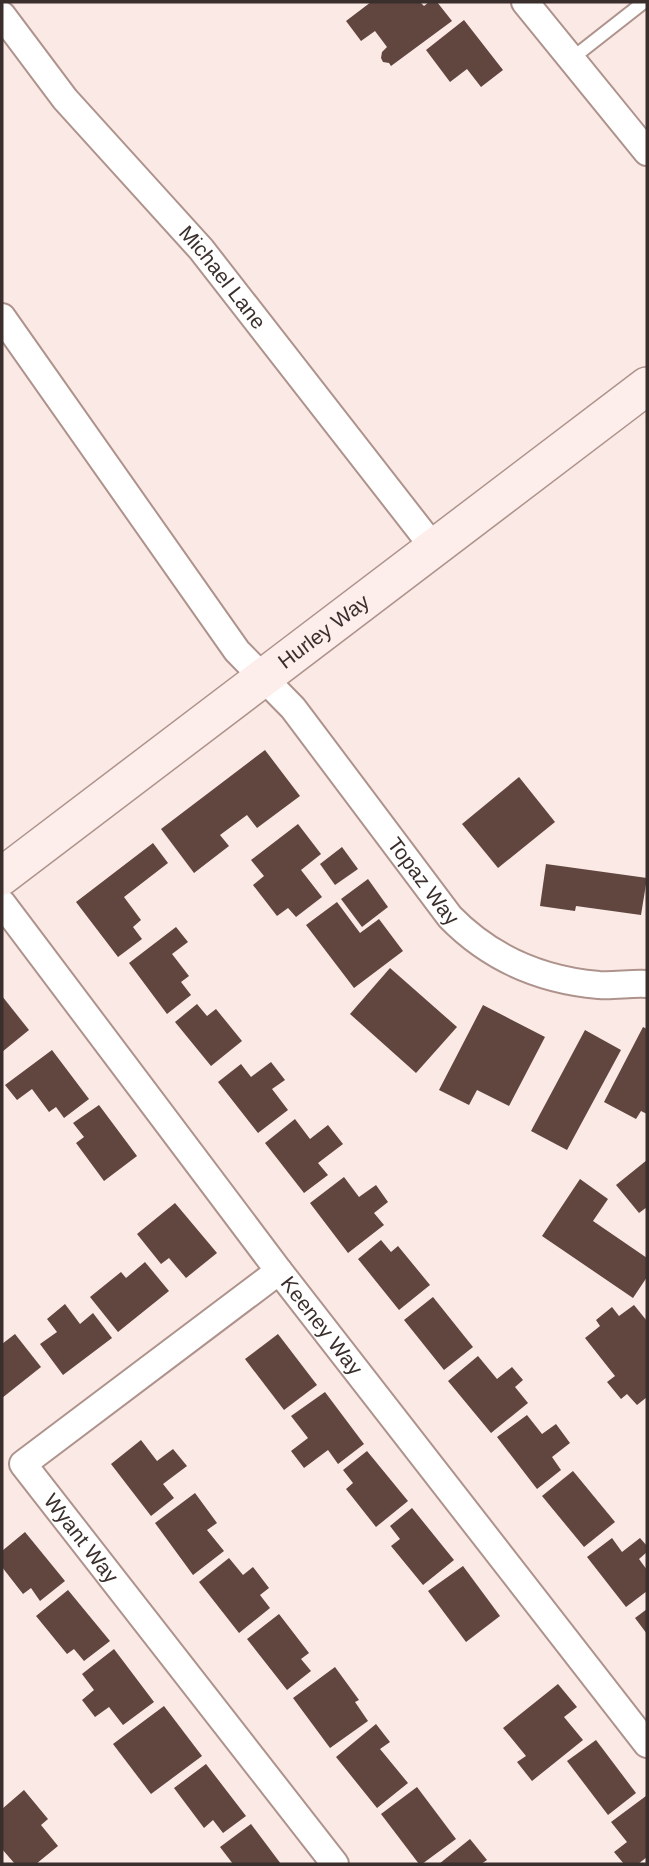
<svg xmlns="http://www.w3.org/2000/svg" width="649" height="1866" viewBox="0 0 649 1866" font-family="Arial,sans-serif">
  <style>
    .building { fill: #61453f }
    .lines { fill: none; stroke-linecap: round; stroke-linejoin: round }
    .lane-casing { stroke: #ae938c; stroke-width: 16 }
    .street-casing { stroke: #ae938c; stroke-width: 30 }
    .secondary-casing { stroke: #ae938c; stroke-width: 40 }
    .lane { stroke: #fff; stroke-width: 12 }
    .street { stroke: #fff; stroke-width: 26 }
    .secondary { stroke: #fdeeeb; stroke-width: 37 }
    .labels { text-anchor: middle; stroke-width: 7; stroke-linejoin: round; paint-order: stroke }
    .street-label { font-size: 21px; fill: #3a2f2c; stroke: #fbe9e5 }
  </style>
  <rect width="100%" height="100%" fill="#fbe9e5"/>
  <g class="building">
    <polygon points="371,2 420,2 424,6 429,2 437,2 452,21 391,66 389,63 383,62 381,58 382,52 387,47 375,31 361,41 346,21"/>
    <polygon points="464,20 503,70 481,87 467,69 450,82 426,50"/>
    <polygon points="265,750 300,796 257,828 247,815 220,835 229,846 194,873 161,829"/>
    <polygon points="519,777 555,822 498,868 462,824"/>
    <polygon points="298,824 321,854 301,870 322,897 296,917 288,908 277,916 253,885 264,876 251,860"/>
    <polygon points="153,843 168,863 124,897 141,920 133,927 142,939 118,957 76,902"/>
    <polygon points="342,847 358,869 335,885 320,864"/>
    <polygon points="546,864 647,878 641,915 576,906 575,911 540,906"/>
    <polygon points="368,879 388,907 362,927 341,899"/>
    <polygon points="337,902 360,933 379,919 403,951 354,988 306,925"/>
    <polygon points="176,927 188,942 172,954 189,976 181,982 191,995 167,1014 129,963"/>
    <polygon points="390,968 457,1027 416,1073 350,1014"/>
    <polygon points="2,996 29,1030 2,1052"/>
    <polygon points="197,1004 207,1016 216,1009 242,1041 211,1066 175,1022"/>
    <polygon points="483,1005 545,1037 509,1106 477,1090 469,1105 439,1090"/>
    <polygon points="643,1027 647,1029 647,1114 641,1111 636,1119 604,1102"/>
    <polygon points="585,1030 621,1050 567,1150 531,1131"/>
    <polygon points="52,1050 89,1099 64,1118 56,1107 49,1112 32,1089 17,1100 5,1085"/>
    <polygon points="271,1062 285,1080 272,1089 288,1110 258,1133 218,1082 241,1064 251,1077"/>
    <polygon points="99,1105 137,1156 104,1181 76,1143 84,1137 73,1123"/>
    <polygon points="295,1119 310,1139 328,1125 343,1144 318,1163 328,1175 304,1193 265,1143"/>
    <polygon points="647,1160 647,1207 639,1213 616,1185"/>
    <polygon points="344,1177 359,1197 376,1185 388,1202 374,1213 384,1225 348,1253 310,1203"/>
    <polygon points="580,1179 608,1199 593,1221 647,1258 647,1277 633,1298 542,1236"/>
    <polygon points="175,1203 217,1253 186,1278 169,1258 161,1264 137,1234"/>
    <polygon points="381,1240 391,1252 398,1246 430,1285 399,1310 358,1259"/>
    <polygon points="145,1262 169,1291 118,1332 90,1297 121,1272 126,1278"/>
    <polygon points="433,1297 473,1347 444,1370 404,1320"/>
    <polygon points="65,1304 80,1324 93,1313 112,1338 63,1375 40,1344 57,1332 47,1319"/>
    <polygon points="634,1305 647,1321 647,1397 637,1405 627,1394 621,1399 607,1382 615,1376 585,1338 600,1326 596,1320 612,1307 619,1316"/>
    <polygon points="15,1334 41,1367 2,1398 2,1344"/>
    <polygon points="278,1334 317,1385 284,1410 245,1359"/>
    <polygon points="478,1356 497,1379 512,1367 523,1380 515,1387 528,1403 491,1433 448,1381"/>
    <polygon points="325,1392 364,1444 338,1464 328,1450 304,1468 291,1451 308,1438 291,1416"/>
    <polygon points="527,1415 542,1434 556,1424 570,1443 552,1457 561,1470 537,1489 497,1437"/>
    <polygon points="141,1440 157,1461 173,1449 187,1466 163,1484 174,1498 151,1516 111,1464"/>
    <polygon points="367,1451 408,1501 376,1527 346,1489 353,1483 343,1470"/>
    <polygon points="573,1471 615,1522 584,1547 542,1496"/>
    <polygon points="195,1493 217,1523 207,1530 224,1551 193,1575 155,1523"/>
    <polygon points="412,1508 454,1560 423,1585 391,1546 400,1539 390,1526"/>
    <polygon points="25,1532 65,1581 40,1601 31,1588 23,1594 2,1567 2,1551"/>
    <polygon points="612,1538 622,1552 640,1538 647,1546 647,1552 639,1559 647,1570 647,1591 626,1607 587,1557"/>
    <polygon points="229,1558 243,1575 253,1567 269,1588 260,1595 270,1608 239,1633 199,1582"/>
    <polygon points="463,1566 500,1616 466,1642 428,1591"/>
    <polygon points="68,1590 110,1641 84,1661 74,1649 67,1654 36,1616"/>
    <polygon points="647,1609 647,1634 635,1618"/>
    <polygon points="279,1614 309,1653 301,1659 311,1671 287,1690 247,1639"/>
    <polygon points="114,1649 154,1702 123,1725 109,1707 95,1717 82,1700 94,1690 82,1674"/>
    <polygon points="335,1667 359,1700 355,1702 368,1721 330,1748 293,1698"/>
    <polygon points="558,1684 577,1707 564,1717 583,1740 532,1781 517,1762 526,1756 503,1728"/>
    <polygon points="164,1706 202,1756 151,1794 113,1744"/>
    <polygon points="376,1724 390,1742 380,1749 408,1783 377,1808 336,1757"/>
    <polygon points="596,1740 636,1793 608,1815 567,1761"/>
    <polygon points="206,1764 246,1816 223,1833 213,1820 204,1828 174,1788"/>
    <polygon points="417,1787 456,1839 422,1864 419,1864 381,1814"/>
    <polygon points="24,1790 48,1819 41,1825 58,1846 36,1864 15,1864 2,1849 2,1809"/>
    <polygon points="646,1796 647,1857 638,1864 624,1864 614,1852 627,1842 611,1822"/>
    <polygon points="251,1824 281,1864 233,1864 220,1847"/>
    <polygon points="470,1839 487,1860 481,1864 439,1864"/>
  </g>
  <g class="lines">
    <g class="lane-casing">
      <polyline id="lane" points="570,60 644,2"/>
    </g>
    <g class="street-casing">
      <g id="street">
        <polyline points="525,2 647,152"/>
        <path id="s1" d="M2 15 65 99 201 249 434 548"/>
        <path id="s2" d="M2 317 237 651 293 708 450 917C490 958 541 980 599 985 615 986 631 983 647 984"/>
        <path id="s3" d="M2 903 279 1271 647 1744"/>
        <path id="s4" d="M279 1271 23 1464 335 1864"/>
      </g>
    </g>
    <g class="secondary-casing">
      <g id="secondary">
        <path id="s5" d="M2 876 647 386"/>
      </g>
    </g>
    <use href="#lane" class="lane"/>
    <use href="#street" class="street"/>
    <use href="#secondary" class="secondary"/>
  </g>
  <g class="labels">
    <g class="street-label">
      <text dy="7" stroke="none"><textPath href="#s1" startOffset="343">Michael Lane</textPath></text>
      <text dy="7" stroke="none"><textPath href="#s5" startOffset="404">Hurley Way</textPath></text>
      <text dy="7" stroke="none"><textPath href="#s2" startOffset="705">Topaz Way</textPath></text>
      <text dy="7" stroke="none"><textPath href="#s3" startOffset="530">Keeney Way</textPath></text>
      <text dy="7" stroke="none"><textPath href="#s4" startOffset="415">Wyant Way</textPath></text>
    </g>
  </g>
  <rect width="649" height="1866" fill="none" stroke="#3a2f2c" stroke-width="7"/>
</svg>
